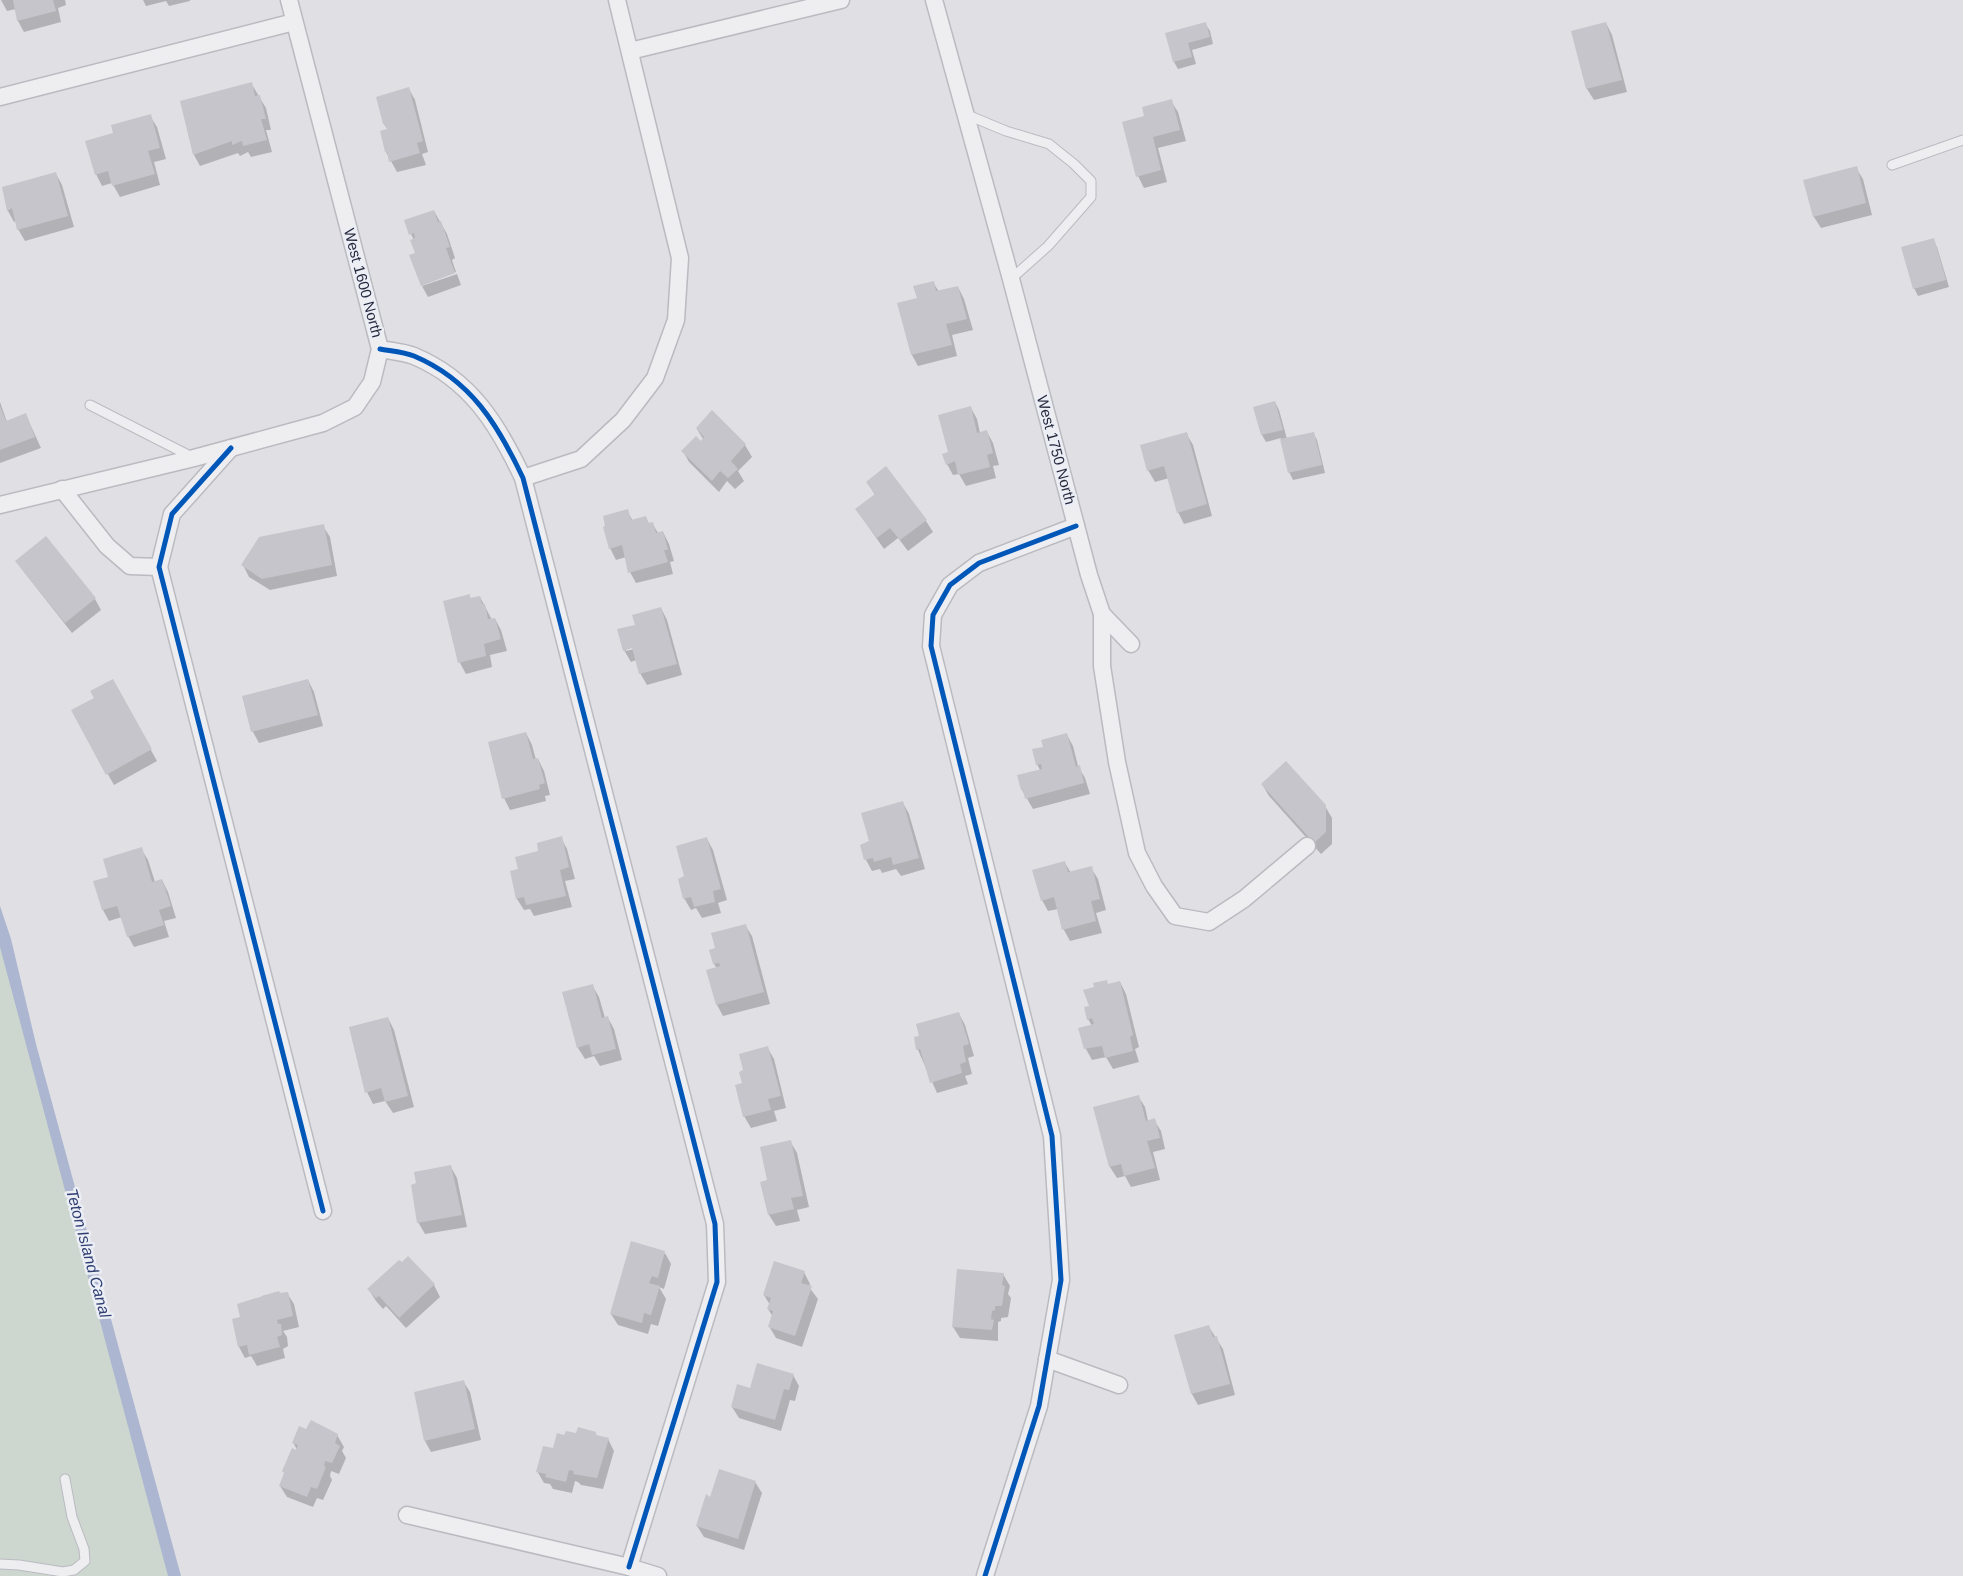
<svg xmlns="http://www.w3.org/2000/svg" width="1963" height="1576" viewBox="0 0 1963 1576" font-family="Arial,sans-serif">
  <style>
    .green { fill: #cdd7cf }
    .water { fill: #acb6d0 }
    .shadow { fill: #0003; fill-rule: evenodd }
    .building { fill: #c5c5cb }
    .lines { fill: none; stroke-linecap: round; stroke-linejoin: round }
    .service-casing { stroke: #babbc0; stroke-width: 11 }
    .minor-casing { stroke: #babbc0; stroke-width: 19 }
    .service { stroke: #eeeef1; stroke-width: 9 }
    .minor { stroke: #eeeef1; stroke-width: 16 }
    .cycleway-casing { stroke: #eceef5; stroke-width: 8 }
    .cycleway { stroke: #0057b8; stroke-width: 5 }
    .labels { text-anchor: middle; stroke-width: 5; stroke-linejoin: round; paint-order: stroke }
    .street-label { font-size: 15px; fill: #26293e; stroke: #eceef5 }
    .water-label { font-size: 16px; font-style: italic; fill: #2f3f72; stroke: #eceef5 }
  </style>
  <rect width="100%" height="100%" fill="#dfdfe4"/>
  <polygon class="green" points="0,914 179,1576 0,1576"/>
  <polygon class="water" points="0,906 11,939 36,1044 181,1576 168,1576 0,947"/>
  <g class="shadow">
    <polygon points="1,0 65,0 66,5 58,8 61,22 24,32 18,21 16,9 7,11"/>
    <polygon points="143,0 190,0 190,1 169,6 166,1 146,6"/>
    <polygon points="1205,23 1210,31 1213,44 1192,50 1196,64 1178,69 1174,62 1166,34"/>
    <polygon points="1606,23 1612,35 1627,92 1594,100 1587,89 1572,32"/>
    <polygon points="251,83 266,108 271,130 266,130 272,152 251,157 248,152 240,156 238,153 200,166 194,155"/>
    <polygon points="409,89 415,100 428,152 422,154 426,165 397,172 386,152 388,130 384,124"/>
    <polygon points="1171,101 1178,112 1186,141 1158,148 1167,182 1144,188 1138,176 1146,117"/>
    <polygon points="150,116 157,127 166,159 154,162 160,185 120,197 112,183 102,186 96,174 115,134"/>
    <polygon points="1856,168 1863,179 1872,215 1821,228 1814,217 1805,181"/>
    <polygon points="56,174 62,185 74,227 25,241 18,229 16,221 14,222 8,211 3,188"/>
    <polygon points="434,211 447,234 455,258 452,260 456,272 422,284 414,240 411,234"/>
    <polygon points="1933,240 1937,247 1949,287 1918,296 1914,288"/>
    <polygon points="457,274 461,285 428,297 422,286"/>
    <polygon points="933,282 939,292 958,287 964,299 973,330 952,335 957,356 918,366 912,355 918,299"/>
    <polygon points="0,402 7,422 26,415 41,448 0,463"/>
    <polygon points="1275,402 1279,410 1287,439 1313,433 1317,440 1325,473 1293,480 1289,472 1281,438 1266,442 1262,435 1255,408"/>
    <polygon points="971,408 977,419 980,433 987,432 993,443 999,465 993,466 996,478 966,486 959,474 953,475 947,464 950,452"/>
    <polygon points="712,412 745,445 752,457 738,471 744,481 735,489 727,481 719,492 689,462 683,451 701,442 703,439 697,429"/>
    <polygon points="1186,433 1193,445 1212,516 1184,524 1178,512 1169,478 1155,482 1148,470"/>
    <polygon points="867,482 926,521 933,532 908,551 898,538 884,549 856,509 875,495"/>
    <polygon points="627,511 633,521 646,517 649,524 652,523 658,533 663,532 669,544 674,561 670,562 673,574 636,583 630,572 626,557 616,560 610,548"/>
    <polygon points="323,526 330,537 337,576 270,590 249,577 243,565"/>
    <polygon points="17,561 95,599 101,610 72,633 24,572"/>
    <polygon points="469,595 471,599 480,597 492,620 495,619 501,630 507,651 490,655 492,667 466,674 460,663"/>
    <path d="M661 608 667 620 682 675 647 685 640 673 636 660 631 662 624 650 636 626ZM638 646V648L626 651V649Z"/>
    <polygon points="112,680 157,761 114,785 72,711 95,698"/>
    <polygon points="308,680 314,692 323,726 259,743 253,732 243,697"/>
    <polygon points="526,733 532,745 536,760 538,759 544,771 550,795 545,796 546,801 510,810 504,798"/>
    <polygon points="1067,735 1073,746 1078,766 1085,778 1090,794 1033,809 1022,790 1040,770 1037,764 1044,748"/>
    <polygon points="1262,784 1325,806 1332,818 1332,844 1321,854 1269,796"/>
    <polygon points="903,803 909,814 925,869 901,876 896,869 882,873 880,869 872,871 866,860 862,846 871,842"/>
    <polygon points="561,838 567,849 575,879 565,881 572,907 534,916 530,909 524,910 517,899 520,870 540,852"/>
    <polygon points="707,839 713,850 727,900 718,903 721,913 702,918 696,908 691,910 684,898 686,877"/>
    <polygon points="141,849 148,860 155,882 162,880 168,892 176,918 164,921 169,937 134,947 128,936 122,917 109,921 103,910 94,882 110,878"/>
    <polygon points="1065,863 1071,873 1091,868 1098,879 1106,910 1096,913 1102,933 1070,941 1064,930 1058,909 1048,911 1042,900"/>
    <polygon points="745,925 752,936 770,1004 723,1016 717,1005 717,968 714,964 716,948"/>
    <polygon points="1120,982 1126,994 1139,1047 1135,1049 1139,1062 1113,1069 1106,1057 1092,1060 1086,1049 1079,1029 1092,1026 1088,1019 1095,988"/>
    <polygon points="592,985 599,997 605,1018 608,1018 614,1029 622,1060 600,1066 594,1056 585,1059 578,1048"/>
    <polygon points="959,1014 965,1025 974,1056 968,1058 972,1074 965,1076 968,1084 937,1093 918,1050 916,1038"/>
    <polygon points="388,1018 394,1030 414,1107 393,1113 385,1101 373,1104 367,1092"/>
    <polygon points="767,1047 774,1059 786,1108 774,1111 777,1121 751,1128 744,1116 743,1084"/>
    <polygon points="1138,1096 1145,1107 1148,1121 1154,1120 1161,1131 1165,1149 1153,1152 1160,1180 1131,1187 1125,1176 1117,1178 1110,1167 1095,1108"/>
    <polygon points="790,1141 797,1153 809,1207 797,1210 800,1221 776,1226 769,1215 768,1181"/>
    <polygon points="451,1167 457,1178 467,1227 425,1234 418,1222"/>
    <polygon points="665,1253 671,1264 664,1289 659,1287 666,1299 658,1326 651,1324 648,1334 618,1325 611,1314"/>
    <polygon points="804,1272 810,1284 809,1287 818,1299 802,1347 776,1338 769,1326 773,1317 768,1309 770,1305 764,1295"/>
    <polygon points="1003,1274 1010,1286 1008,1294 1011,1298 1008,1317 1001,1318 1001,1321 998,1322 998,1341 960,1338 953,1327"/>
    <polygon points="434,1285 440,1297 406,1328 386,1306 383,1309 376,1301 369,1290"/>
    <polygon points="278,1292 280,1294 287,1293 294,1304 299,1327 283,1331 287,1337 288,1346 283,1349 285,1358 257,1366 251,1356 245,1358 239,1347 242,1317 262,1299 262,1296"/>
    <polygon points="1209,1327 1223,1349 1235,1395 1198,1405 1192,1394 1176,1336"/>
    <polygon points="793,1375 799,1386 795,1401 790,1400 781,1431 739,1418 732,1407 751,1389"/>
    <polygon points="463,1381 470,1392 481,1440 431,1452 425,1441"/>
    <polygon points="307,1430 337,1435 344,1447 342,1451 346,1458 339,1474 331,1471 330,1476 332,1480 323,1500 317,1498 313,1507 287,1497 280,1486 297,1450 293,1442"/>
    <polygon points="595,1433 598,1437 608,1439 614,1451 603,1489 581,1485 578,1482 575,1481 572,1493 553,1489 550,1484 544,1483 537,1471 565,1436"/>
    <polygon points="755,1482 762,1493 744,1550 704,1537 697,1526 711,1499"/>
  </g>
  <g class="building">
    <polygon points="13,0 53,0 56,11 17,21"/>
    <polygon points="1206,22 1210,37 1188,43 1192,57 1173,62 1165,33"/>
    <polygon points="1606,22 1622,80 1586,89 1571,31"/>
    <polygon points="252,82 255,96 260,95 266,119 261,119 267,140 243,146 242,141 232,145 232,141 193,155 180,101"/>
    <polygon points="409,87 423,141 417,143 420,153 389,162 387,152 385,152 380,131 387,129 385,124 383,124 376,97"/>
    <polygon points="1172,99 1180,130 1153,137 1161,170 1136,177 1122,122 1144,116 1142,107"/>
    <polygon points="151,114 160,148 148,151 155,174 112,186 108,171 95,175 85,141 113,133 111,125"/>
    <polygon points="1857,166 1866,203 1813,217 1803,180"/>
    <polygon points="56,172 68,216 17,230 12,208 7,211 2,187"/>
    <polygon points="434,210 438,222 441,221 450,247 446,248 455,273 421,286 409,255 415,253 410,240 415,238 414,233 409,235 404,220"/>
    <polygon points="1934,238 1946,280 1913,289 1901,247"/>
    <polygon points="934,281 936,291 958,286 967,319 946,324 952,345 911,355 897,303 917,298 913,286"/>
    <polygon points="1275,401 1283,430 1261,435 1253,407"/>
    <polygon points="0,406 6,421 26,413 35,437 0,450"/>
    <polygon points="971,406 977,433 987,430 993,453 987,455 990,467 958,475 955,461 946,465 942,454 948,452 938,415"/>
    <polygon points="712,410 746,444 731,461 738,469 728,478 720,471 712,481 681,451 696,436 701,441 704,437 696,428"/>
    <polygon points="1187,432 1207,504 1177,513 1164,466 1147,471 1140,445"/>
    <polygon points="1314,432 1322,465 1288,473 1280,439"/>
    <polygon points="886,466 927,520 900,540 890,528 877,538 855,509 875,494 866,482"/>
    <polygon points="628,509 631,520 646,516 648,523 653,522 656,533 663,531 668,550 664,550 668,562 628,573 622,545 609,549 603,527 605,526 603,516"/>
    <polygon points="324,524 332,565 262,579 241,565 259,537"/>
    <polygon points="46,536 96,598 65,623 15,561"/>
    <polygon points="470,594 470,598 480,596 482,604 485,604 488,619 495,618 501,639 484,644 486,656 458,663 443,601"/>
    <polygon points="661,607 677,664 639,674 632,648 623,651 617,629 635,625 632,615"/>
    <polygon points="113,679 152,749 106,775 71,710 94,698 90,691"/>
    <polygon points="308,679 318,715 251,732 242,696"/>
    <polygon points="526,732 533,759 538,758 545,783 539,785 540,789 502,799 488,742"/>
    <polygon points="1067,733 1076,767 1080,765 1084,783 1025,799 1023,790 1021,790 1017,775 1042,769 1041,764 1036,765 1032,749 1043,747 1041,740"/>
    <polygon points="1286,761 1326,805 1326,832 1314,843 1261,784"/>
    <polygon points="903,801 919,858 893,865 891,857 874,862 873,858 864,860 860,845 869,841 861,813"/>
    <polygon points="562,836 569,867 560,870 566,896 526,905 524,897 516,899 510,871 518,869 515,857 538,851 537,843"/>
    <polygon points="707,837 721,889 713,891 715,902 694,907 691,897 683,899 678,879 684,876 676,846"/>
    <polygon points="142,847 152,882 162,879 171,906 159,910 164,925 127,937 117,906 102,910 93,881 108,877 103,859"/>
    <polygon points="1065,861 1068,872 1092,866 1100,899 1091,901 1096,921 1062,930 1054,897 1041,901 1032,870"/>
    <polygon points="746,924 764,992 716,1005 706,970 720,966 719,963 713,964 709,950 715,948 711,933"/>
    <polygon points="1107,980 1108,984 1120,981 1133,1035 1130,1037 1133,1051 1105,1058 1102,1046 1084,1049 1078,1028 1094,1024 1092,1018 1087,1020 1084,1007 1089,1006 1083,990 1094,987 1093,983"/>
    <polygon points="593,984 602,1018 608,1016 616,1049 592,1055 589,1044 577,1048 562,992"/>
    <polygon points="959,1012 969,1044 963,1046 966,1062 960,1064 962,1073 930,1083 920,1049 916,1050 914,1037 919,1036 916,1024"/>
    <polygon points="388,1017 408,1096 385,1102 381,1088 365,1093 349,1027"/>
    <polygon points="768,1046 781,1096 768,1099 771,1110 743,1117 735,1085 742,1083 739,1072 743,1070 739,1054"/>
    <polygon points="1139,1095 1146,1121 1155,1118 1160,1138 1147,1141 1155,1168 1124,1176 1121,1164 1109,1167 1093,1107"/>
    <polygon points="791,1140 803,1196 791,1198 794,1209 768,1215 760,1182 767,1180 760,1147"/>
    <polygon points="451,1165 462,1215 417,1223 411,1185 416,1183 414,1172"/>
    <polygon points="631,1241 665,1251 658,1278 652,1276 649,1283 660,1286 651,1315 644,1313 642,1323 610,1314"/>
    <polygon points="408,1256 435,1284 399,1318 379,1296 376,1298 367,1289 399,1260 402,1262"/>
    <polygon points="774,1261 805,1271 801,1283 812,1286 795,1336 768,1327 773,1311 767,1309 771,1298 763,1295"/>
    <polygon points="957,1269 1004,1273 1002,1285 1005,1286 1002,1306 995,1306 995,1310 992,1311 991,1319 994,1320 992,1330 952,1327"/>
    <polygon points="279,1291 280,1293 288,1292 293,1316 277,1320 278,1324 281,1324 282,1335 277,1337 280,1347 249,1355 247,1345 238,1347 232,1319 240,1317 237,1304"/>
    <polygon points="1209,1325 1213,1337 1217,1336 1230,1384 1191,1394 1174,1335"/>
    <polygon points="757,1363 794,1374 789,1390 784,1389 775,1420 731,1407 737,1384 750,1388"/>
    <polygon points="464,1380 475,1429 424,1441 414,1392"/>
    <polygon points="311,1420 338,1434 335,1443 340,1446 332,1463 325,1461 324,1466 326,1467 317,1489 311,1487 307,1497 279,1486 284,1473 282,1471 292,1448 296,1450 298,1445 292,1443 299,1426 306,1429"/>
    <polygon points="578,1427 596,1432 596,1435 609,1438 597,1478 573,1474 574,1471 569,1470 566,1482 545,1477 546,1474 536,1472 543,1446 553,1448 557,1433 564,1435 566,1431 576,1433"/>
    <polygon points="719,1469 756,1481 738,1539 696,1526 706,1494 710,1497"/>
  </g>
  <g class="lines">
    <g class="service-casing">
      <g id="service">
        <polyline points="965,114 1006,131 1049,144 1074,164 1091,181 1091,197 1048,246 1011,279"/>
        <polyline points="1892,165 1963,140"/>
        <polyline points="90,405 194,458"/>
        <polyline points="0,1564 19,1565 63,1572 74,1570 85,1561 84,1549 72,1517 65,1479"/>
      </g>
    </g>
    <g class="minor-casing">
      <g id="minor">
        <polyline points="934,0 1011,279 1089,575 1102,614 1102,666 1117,762 1137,853 1154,886 1175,916 1209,922 1244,899 1307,846"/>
        <polyline points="630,51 841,0"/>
        <polyline points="0,97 294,22"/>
        <path d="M380 349C391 351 404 352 414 356 471 380 498 425 523 478L715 1224 717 1282 629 1567"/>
        <polyline points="231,448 172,514 159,567 323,1211"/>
        <polyline points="523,478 581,459 623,420 655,378 676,320 680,258 617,0"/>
        <polyline points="62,489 107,546 130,566 159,567"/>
        <polyline points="0,505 194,458 323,423 355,407 372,382 380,349 289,0"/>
        <polyline points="1102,614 1131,644"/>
        <polyline points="1047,1359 1119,1385"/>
        <polyline points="407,1515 629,1567 658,1576"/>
        <polyline points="985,1576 1039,1406 1061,1280 1052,1136 931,646 933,615 950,585 979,563 1076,526"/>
      </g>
    </g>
    <use href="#service" class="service"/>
    <use href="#minor" class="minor"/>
    <g class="cycleway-casing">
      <g id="cycleway">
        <path d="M380 349C391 351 404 352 414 356 471 380 498 425 523 478L715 1224 717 1282 629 1567"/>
        <polyline points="231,448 172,514 159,567 323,1211"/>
        <polyline points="985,1576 1039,1406 1061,1280 1052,1136 931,646 933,615 950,585 979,563 1076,526"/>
      </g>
    </g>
    <use href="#cycleway" class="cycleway"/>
  </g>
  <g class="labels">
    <g class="street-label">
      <text transform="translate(363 283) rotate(75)" y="5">West 1600 North</text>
      <text transform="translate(1056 450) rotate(75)" y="5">West 1750 North</text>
    </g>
    <g class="water-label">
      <text transform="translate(89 1253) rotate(75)" y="6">Teton Island Canal</text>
    </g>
  </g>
</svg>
